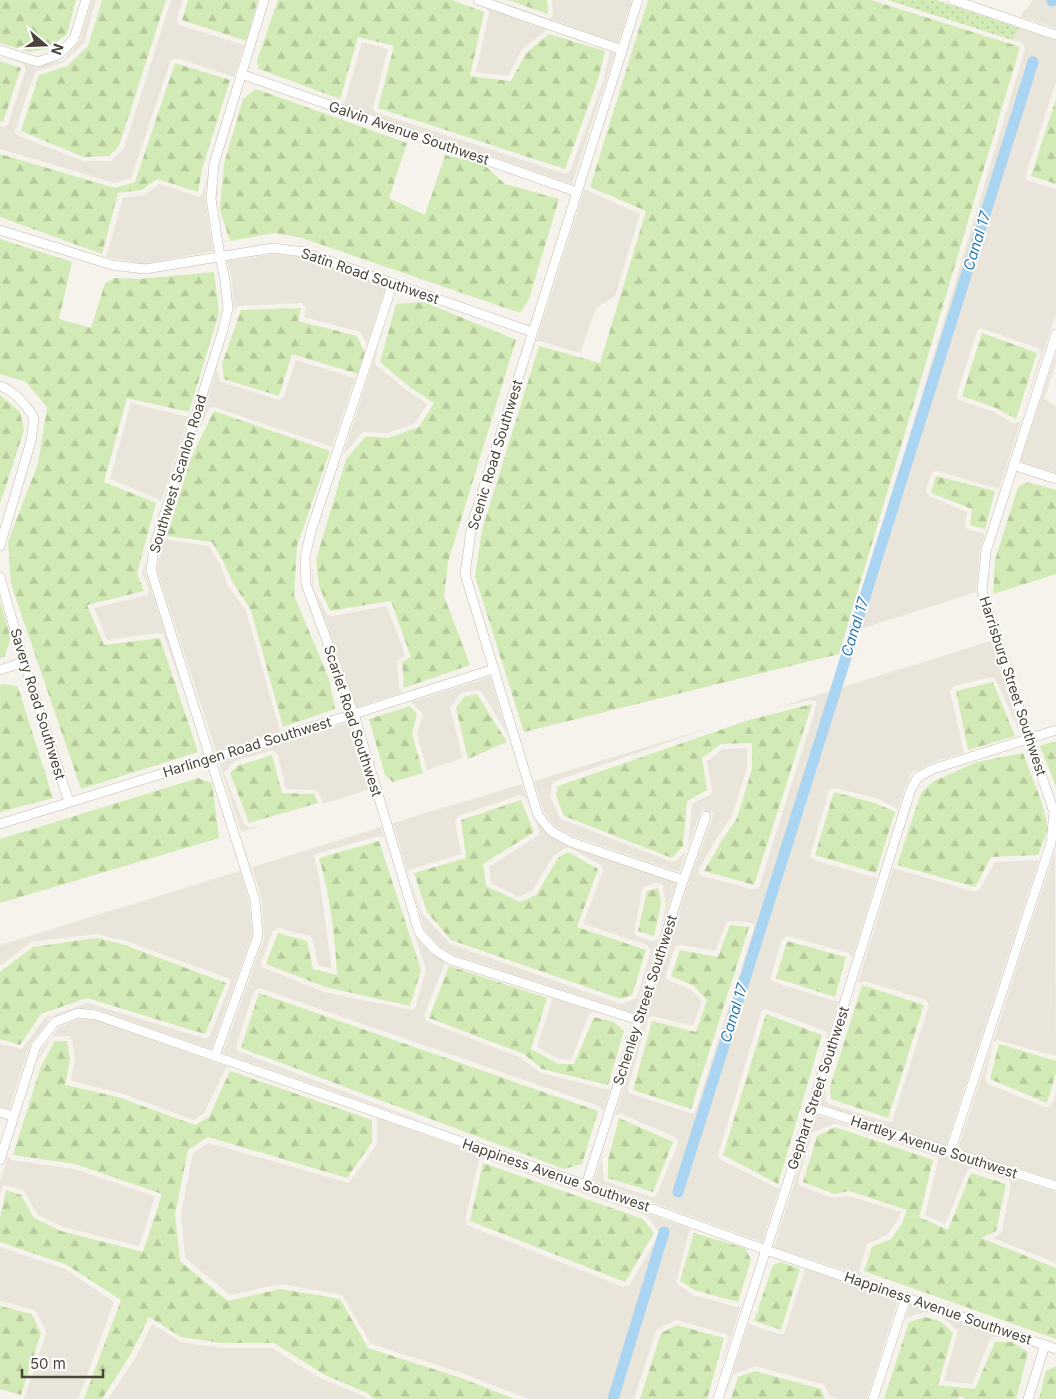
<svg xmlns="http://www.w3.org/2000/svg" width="1056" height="1399" viewBox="0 0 1056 1399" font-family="Inter,sans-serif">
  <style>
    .residential { fill: #eae5da; fill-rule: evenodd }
    .grass { fill: url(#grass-dots) }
    .forest { fill: url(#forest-firs) }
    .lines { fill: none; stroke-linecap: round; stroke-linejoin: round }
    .canal { stroke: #a9d4f2; stroke-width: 11 }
    .street-casing { stroke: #c2bbae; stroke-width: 10 }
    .street { stroke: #fff; stroke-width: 9 }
    .labels { text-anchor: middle; stroke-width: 4; stroke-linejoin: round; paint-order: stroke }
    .street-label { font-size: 14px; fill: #4b4439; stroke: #fff }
    .water-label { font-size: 15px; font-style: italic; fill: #2e7ab2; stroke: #fff }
  </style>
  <defs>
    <pattern id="grass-dots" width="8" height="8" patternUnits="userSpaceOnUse" patternTransform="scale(1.25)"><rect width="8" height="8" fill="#d2eab5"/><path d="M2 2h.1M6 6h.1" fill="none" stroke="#b6ca9c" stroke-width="1.8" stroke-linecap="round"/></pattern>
    <pattern id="forest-firs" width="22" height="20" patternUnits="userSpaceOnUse" patternTransform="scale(1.25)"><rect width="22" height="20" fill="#d2eab5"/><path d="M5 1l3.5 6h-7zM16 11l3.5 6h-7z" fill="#b6ca9c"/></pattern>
  </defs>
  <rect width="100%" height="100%" fill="#f6f3ec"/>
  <g class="residential">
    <polygon points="92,0 96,0 84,43 64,62 35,72 15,130 15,133 19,136 83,161 111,161 124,148 171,0 183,0 177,18 177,21 180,25 244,45 234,77 177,58 171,60 131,178 115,183 0,149 0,126 5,127 8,124 26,69 23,64 0,56 36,67 58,61 60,62 67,58 66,56 80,41"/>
    <polygon points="552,0 632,0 618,43 548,18 551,18 553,14"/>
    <polygon points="1033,0 1056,0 1056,28 1021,17 1023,11 1027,9"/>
    <polygon points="488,9 547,30 522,49 508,76 476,72 489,13"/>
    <polygon points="1019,28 1056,40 1056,82 1026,174 1026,179 1029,181 1056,189 1056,314 1022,416 1041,352 1038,348 983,329 980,328 977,331 957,394 957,399 994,412 1014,424 1021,421 999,489 937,471 933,472 931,474 926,491 927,495 967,512 965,527 969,530 985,534 980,550 976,592 851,632 1025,49 1023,43 1012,40"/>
    <polygon points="362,42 388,49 373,107 375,112 566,174 570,171 603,82 610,52 615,53 572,184 342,104 345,101"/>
    <polygon points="207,174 205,198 213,251 144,264 106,257 123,198 145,195 159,184 200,197 203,193"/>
    <polygon points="585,188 588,191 640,214 615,296 596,308 580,353 540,341 536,342"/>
    <polygon points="274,254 302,257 386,286 367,344 360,332 304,317 306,308 302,303 238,306 235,309 233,316 234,310 232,280 227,261"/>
    <polygon points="379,344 375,361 376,365 407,391 427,404 415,423 387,433 363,432 343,455"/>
    <polygon points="1056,354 1056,362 1045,397 1046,400 1056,407 1056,473 1020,462"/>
    <polygon points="296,360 355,378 332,447 214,407 209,409 196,436 217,369 219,379 221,382 279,400 284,397"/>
    <polygon points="131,403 189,417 161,502 158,499 110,479"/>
    <polygon points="163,539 209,546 220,564 228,586 246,611 280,731 216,751 157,570"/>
    <polygon points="146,560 145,571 184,692 163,634 158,633 107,640 94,608 147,595 149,590 142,573"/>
    <polygon points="312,567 314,588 327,615 332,616 387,606 405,655 397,661 399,688 403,692 357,707 312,583"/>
    <path d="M991 641 1021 735 995 678 991 677 954 686 950 691 964 753 930 763 917 771 915 770 909 776 910 778 905 787 898 809 876 798 835 788H832L829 791 810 856 814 860 877 878 850 965 852 957 849 953 787 936 782 939 771 976V979L774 982 834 1001H839L824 1049 827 1035 825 1031 768 1010 764 1009 761 1012 718 1155 721 1160 779 1189 762 1242 594 1181 605 1146 602 1159 604 1181 652 1197 656 1196 678 1144V1141L675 1137 621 1114 615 1115 689 882 714 813 702 809 688 846 692 804 711 794 712 791 707 761 723 749 747 748V768L732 816 716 839 699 869V873L702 876 756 890 759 887 817 704 815 701 810 700 772 709ZM727 921 749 922 754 925V928L695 1112 690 1113 631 1094 629 1093 628 1088 648 1018 653 1016 693 1026 702 1001 691 990 666 979V974L675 947 680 945 715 951Z"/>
    <polygon points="490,677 507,733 481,691 477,690 461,693 450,708 463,758 427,770 417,734 423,714 411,702"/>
    <polygon points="350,722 370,789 323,804 319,793 316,790 286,789 278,755 275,751 270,751 235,761 224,773 244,824 250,828 268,823 241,832 219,762"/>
    <polygon points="719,725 555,781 552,784 550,797 561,819 672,862 676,861 687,850 679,872 573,836 555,826 544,812 534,781"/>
    <polygon points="522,784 530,808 525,797 520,795 458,816 455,821 461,854 409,870 408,874 422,913 450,944 621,1004 637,998 651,950 647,945 583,924 603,871 602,866 570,848 566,848 554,855 532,891 519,897 491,883 489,867 539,835 539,830 535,820 548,835 568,846 676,883 660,932 666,905 663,886 661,884 656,883 644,887 642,890 634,933 637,936 652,941 658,939 634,1013 454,955 439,946 425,930 393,823"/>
    <polygon points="381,827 390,856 384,838 379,836 316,854 314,856 319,877 332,969 318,965 313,940 310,936 278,928 273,931 261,963 262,967 324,992 412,1010 415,1008 426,970 415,936 431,953 445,962 424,1016 426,1021 521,1058 541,1073 610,1090 603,1111 599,1106 259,988 254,991 236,1046 238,1051 437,1127 223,1053 264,938 262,900 252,867"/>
    <polygon points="1055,851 1056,1056 997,1040 993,1043 985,1078 988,1084 1045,1107 1049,1107 1052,1104 1056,1092 1056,1180 958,1149"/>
    <polygon points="1039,860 946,1145 820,1104 825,1088 826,1101 829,1104 887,1122 892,1122 929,1005 926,1000 864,981 858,983 893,868 975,892 980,889 995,862"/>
    <polygon points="240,871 249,901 252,935 211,1049 96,1009 75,1008 56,1016 54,1015 47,1020 48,1022 30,1044 9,1109 0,1106 0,1044 22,1049 45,1018 88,1003 207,1039 210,1036 231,982 230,979 126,941 96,934 31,942 0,966 0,945"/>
    <polygon points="553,998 601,1014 593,1012 589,1014 571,1060 559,1059 537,1047"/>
    <polygon points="79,1019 95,1020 228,1067 225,1069 204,1113 194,1120 120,1093 71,1081 75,1059 72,1040 69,1036 52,1037 38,1061 42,1049 60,1027"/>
    <polygon points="816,1115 1056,1192 1056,1263 993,1238 1002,1232 1011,1185 1009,1180 972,1168 968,1169 945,1224 925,1215 938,1161 937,1157 836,1123 812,1133 798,1181 799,1185 832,1198 849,1196 901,1212 898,1220 887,1235 867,1244 859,1271 862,1275 902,1289 774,1247"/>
    <path d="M377 1118 691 1229 689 1232 676 1283 693 1295 737 1307 741 1306 719 1374 729 1337 726 1334 676 1320 658 1329 656 1331 634 1399H529L462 1373 371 1344 342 1295 281 1284 230 1295 185 1258 181 1214 193 1153 209 1143 349 1183 377 1144ZM481 1158 646 1215 658 1230 659 1234 630 1285 623 1287 467 1225 465 1220 479 1160Z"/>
    <polygon points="8,1157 12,1160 74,1169 155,1196 139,1246 63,1227 38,1215 24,1191 6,1185 3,1186 0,1194 0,1181"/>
    <polygon points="0,1247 65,1269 114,1302 78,1399 24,1399 46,1334 46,1331 35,1310 0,1301"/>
    <polygon points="805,1269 898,1300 867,1399 838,1399 830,1396 825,1386 822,1384 755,1366 733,1375 724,1399 749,1323 752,1325 779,1334 784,1334"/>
    <polygon points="910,1304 1007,1338 994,1337 990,1339 972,1384 944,1381 958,1331 941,1316 925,1312 906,1318"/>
    <polygon points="152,1324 181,1342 222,1348 272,1348 320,1378 364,1396 367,1399 108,1399 136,1357"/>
  </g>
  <polygon class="grass" points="887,0 936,0 1019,28 1012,40"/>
  <g class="forest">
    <polygon points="0,0 76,0 67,34 47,49 30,52 0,43"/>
    <polygon points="102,0 166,0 119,146 109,156 84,157 21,131 39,75 67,66 88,46"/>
    <polygon points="188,0 258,0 246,41 182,20"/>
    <polygon points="278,0 452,0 484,12 470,76 511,81 526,53 549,34 605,51 598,80 565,169 378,108 394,46 358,37 340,99 259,69 257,61"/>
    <polygon points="509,0 547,0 548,14 508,0"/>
    <polygon points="648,0 871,0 1020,47 839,654 524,732 475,576 482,530 539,346 600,363 646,211 590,187"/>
    <polygon points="0,61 21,68 3,122 0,121"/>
    <polygon points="175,63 230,80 202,169 198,192 157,179 142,190 118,193 102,254 0,217 0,154 115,188 135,182"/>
    <polygon points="256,89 407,143 389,198 425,215 445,155 483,164 505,184 559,199 529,299 520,313 302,238 275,233 230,241 220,210 224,164 243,99"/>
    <polygon points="1056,99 1056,184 1031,176"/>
    <polygon points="0,239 72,262 59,319 91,328 105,283 115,278 139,279 214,272 219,313 189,412 127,398 104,482 156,503 137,573 144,591 87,605 104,645 160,638 198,752 81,789 11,584 8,541 38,464 47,407 26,382 0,374"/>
    <polygon points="424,302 516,340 448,562 444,596 470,665 404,688 402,662 411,657 391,601 330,611 319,586 316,560 346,459 366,436 388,438 419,427 434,403 411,388 380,362 396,304"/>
    <polygon points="301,308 298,321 357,336 365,353 358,374 292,354 279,396 224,379 222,364 241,310"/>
    <polygon points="982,333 1037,353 1016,419 996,408 962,396"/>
    <polygon points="0,395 20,412 24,430 0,504"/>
    <polygon points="214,411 330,451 297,546 294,595 329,679 335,709 283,727 251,610 233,583 224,563 212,542 167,536 191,458"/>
    <polygon points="936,476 995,491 985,529 970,525 972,509 931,493"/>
    <polygon points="1028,482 1056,490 1056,574 993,594 995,560 1018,487"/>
    <polygon points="0,601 11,638 4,657 0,658"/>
    <polygon points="993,682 1015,736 968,750 956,691"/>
    <polygon points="4,684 18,687 53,798 0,812 0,685"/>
    <polygon points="477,694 507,742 468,759 456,708 464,697"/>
    <polygon points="812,704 754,885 704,871 721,842 737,818 752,769 752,743 721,744 702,758 707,790 687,801 683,846 672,858 564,816 556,796 558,786 749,720"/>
    <polygon points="410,706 417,714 412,734 423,773 393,782 385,775 369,719"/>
    <polygon points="1056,741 1056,786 1040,746"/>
    <polygon points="1023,753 1042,803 1048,829 1038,855 991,857 975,887 897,865 921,793 934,781 977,762"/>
    <polygon points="272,755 282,793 314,794 318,803 249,823 230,773 237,766"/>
    <polygon points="198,778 212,783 219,838 0,903 0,839"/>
    <polygon points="834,792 875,803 895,812 876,873 815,855"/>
    <polygon points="521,800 534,832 483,864 486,886 520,902 536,895 559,857 568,852 598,869 577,927 646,950 632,995 621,999 451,940 427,912 414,873 466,858 461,820"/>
    <path d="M379 841 421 970 410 1006 325 987 266 964 278 933 307 941 313 969 337 975C335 936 330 896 319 858Z"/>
    <polygon points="658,888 661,904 654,936 638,931 647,891"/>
    <polygon points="730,925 749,927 691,1109 633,1090 652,1021 696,1032 707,1000 694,986 671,976 680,950 718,957"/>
    <polygon points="97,938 125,945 226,983 205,1034 87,998 41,1014 20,1045 0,1039 0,972 33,947"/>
    <polygon points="787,941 846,957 835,997 776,978"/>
    <polygon points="449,966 547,998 531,1049 558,1064 574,1064 594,1017 614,1022 624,1031 608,1085 542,1069 524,1054 429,1018"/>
    <polygon points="862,985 924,1005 888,1118 831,1099 830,1087"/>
    <polygon points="259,993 598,1111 582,1164 564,1169 241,1048"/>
    <polygon points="766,1014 822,1035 778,1184 723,1155"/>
    <polygon points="55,1041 67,1041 70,1059 65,1085 118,1097 195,1125 209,1117 230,1071 372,1120 372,1142 347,1178 208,1137 188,1150 175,1214 180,1261 228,1301 280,1289 340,1299 368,1348 461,1378 515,1399 374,1399 367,1393 323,1374 274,1343 221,1343 181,1337 149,1317 131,1354 102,1399 84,1399 121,1300 67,1265 0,1242 0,1218 6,1190 21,1195 34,1218 61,1231 143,1252 162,1194 75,1164 13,1155 41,1066"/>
    <polygon points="999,1044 1056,1061 1056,1073 1047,1103 990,1079"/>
    <polygon points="619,1118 673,1142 653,1192 608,1178 608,1160"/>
    <polygon points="835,1127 933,1160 919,1217 948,1230 971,1173 1006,1184 996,1231 981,1238 1056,1268 1056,1339 864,1271 872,1247 891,1239 903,1222 907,1210 849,1191 834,1194 803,1182 817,1136"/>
    <polygon points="483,1163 643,1219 654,1233 625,1282 470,1221"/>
    <polygon points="694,1233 745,1248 751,1260 738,1302 694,1290 680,1281"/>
    <polygon points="781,1262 800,1269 781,1330 754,1321 773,1265"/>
    <polygon points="0,1306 32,1314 41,1333 21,1395 0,1389"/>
    <polygon points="925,1317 940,1321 953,1333 938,1385 975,1389 995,1342 1012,1342 1028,1352 1016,1399 966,1399 959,1396 958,1399 884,1399 909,1322"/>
    <polygon points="677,1325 724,1338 707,1399 640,1399 661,1333"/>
    <polygon points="1056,1366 1056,1399 1039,1399 1046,1371"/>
    <polygon points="755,1371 821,1389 825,1399 731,1399 738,1377"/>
  </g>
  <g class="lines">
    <g class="canal">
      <polyline points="1052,1 1052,0"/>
      <polyline points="678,1192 1033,62"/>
      <polyline points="613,1399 664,1232"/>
    </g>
    <g class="street-casing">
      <g id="street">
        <polyline points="478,0 622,50"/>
        <polyline points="638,0 472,524 465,574 538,815 551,831 571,842 683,880"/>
        <polyline points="953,0 1056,35"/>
        <polyline points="0,50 38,62 59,54 74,39 86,0"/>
        <polyline points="241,74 577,192"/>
        <polyline points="0,230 112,265 145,269 273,248 303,252 532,332"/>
        <polyline points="393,283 311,531 305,557 306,584 354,714 419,932 435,950 451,960 638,1020"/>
        <path d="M0 386C15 391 26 405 34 418L31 441 0 546"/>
        <polyline points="1013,465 1056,479"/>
        <polyline points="0,577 24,662 69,802"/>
        <polyline points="0,670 24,662"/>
        <polyline points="0,824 354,714 494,669"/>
        <polyline points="215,1056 258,936 255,900 151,570 155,544 223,330 228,308 225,280 220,256 211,199 214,164 264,0"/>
        <polyline points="812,1107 1056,1186"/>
        <polyline points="0,1112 13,1116"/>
        <polyline points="950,1152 1051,843 1054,812 1029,739 982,591 986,551 1056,334"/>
        <polyline points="0,1160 36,1046 55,1022 78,1013 96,1015 586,1185 766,1250 1056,1349"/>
        <polyline points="586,1185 680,890 706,816"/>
        <polyline points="718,1399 812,1107 911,789 918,777 933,769 1056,730"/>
        <polyline points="873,1399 906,1297"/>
        <polyline points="1028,1399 1045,1345"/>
      </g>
    </g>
    <use href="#street" class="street"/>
  </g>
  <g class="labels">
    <g class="street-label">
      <text transform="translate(409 133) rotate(19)" y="5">Galvin Avenue Southwest</text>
      <text transform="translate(370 276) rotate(19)" y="5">Satin Road Southwest</text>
      <text transform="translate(495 455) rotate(-73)" y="5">Scenic Road Southwest</text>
      <text transform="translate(178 474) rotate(-73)" y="5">Southwest Scanlon Road</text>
      <text transform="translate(1013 686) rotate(72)" y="5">Harrisburg Street Southwest</text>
      <text transform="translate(38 704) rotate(73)" y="5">Savery Road Southwest</text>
      <text transform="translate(353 721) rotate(72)" y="5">Scarlet Road Southwest</text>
      <text transform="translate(247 747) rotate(-17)" y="5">Harlingen Road Southwest</text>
      <text transform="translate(645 1000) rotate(-72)" y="5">Schenley Street Southwest</text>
      <text transform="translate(818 1088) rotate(-72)" y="5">Gephart Street Southwest</text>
      <text transform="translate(934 1147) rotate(18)" y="5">Hartley Avenue Southwest</text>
      <text transform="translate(556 1175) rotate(19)" y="5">Happiness Avenue Southwest</text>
      <text transform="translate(938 1308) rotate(19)" y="5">Happiness Avenue Southwest</text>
    </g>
    <g class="water-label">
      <text transform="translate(977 241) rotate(-73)" y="5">Canal 17</text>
      <text transform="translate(855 627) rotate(-73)" y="5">Canal 17</text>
      <text transform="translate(734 1013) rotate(-73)" y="5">Canal 17</text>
    </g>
  </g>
  <g transform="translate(45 45) rotate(109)" stroke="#ffffff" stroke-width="4" paint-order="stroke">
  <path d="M0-4L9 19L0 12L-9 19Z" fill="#4b4439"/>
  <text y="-8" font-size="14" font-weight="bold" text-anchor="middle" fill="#4b4439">N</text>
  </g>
  <path d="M22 1369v8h81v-8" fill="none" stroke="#4b4439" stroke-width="2.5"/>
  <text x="30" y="1369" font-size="15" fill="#4b4439" stroke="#ffffff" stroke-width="4" paint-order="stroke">50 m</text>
</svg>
